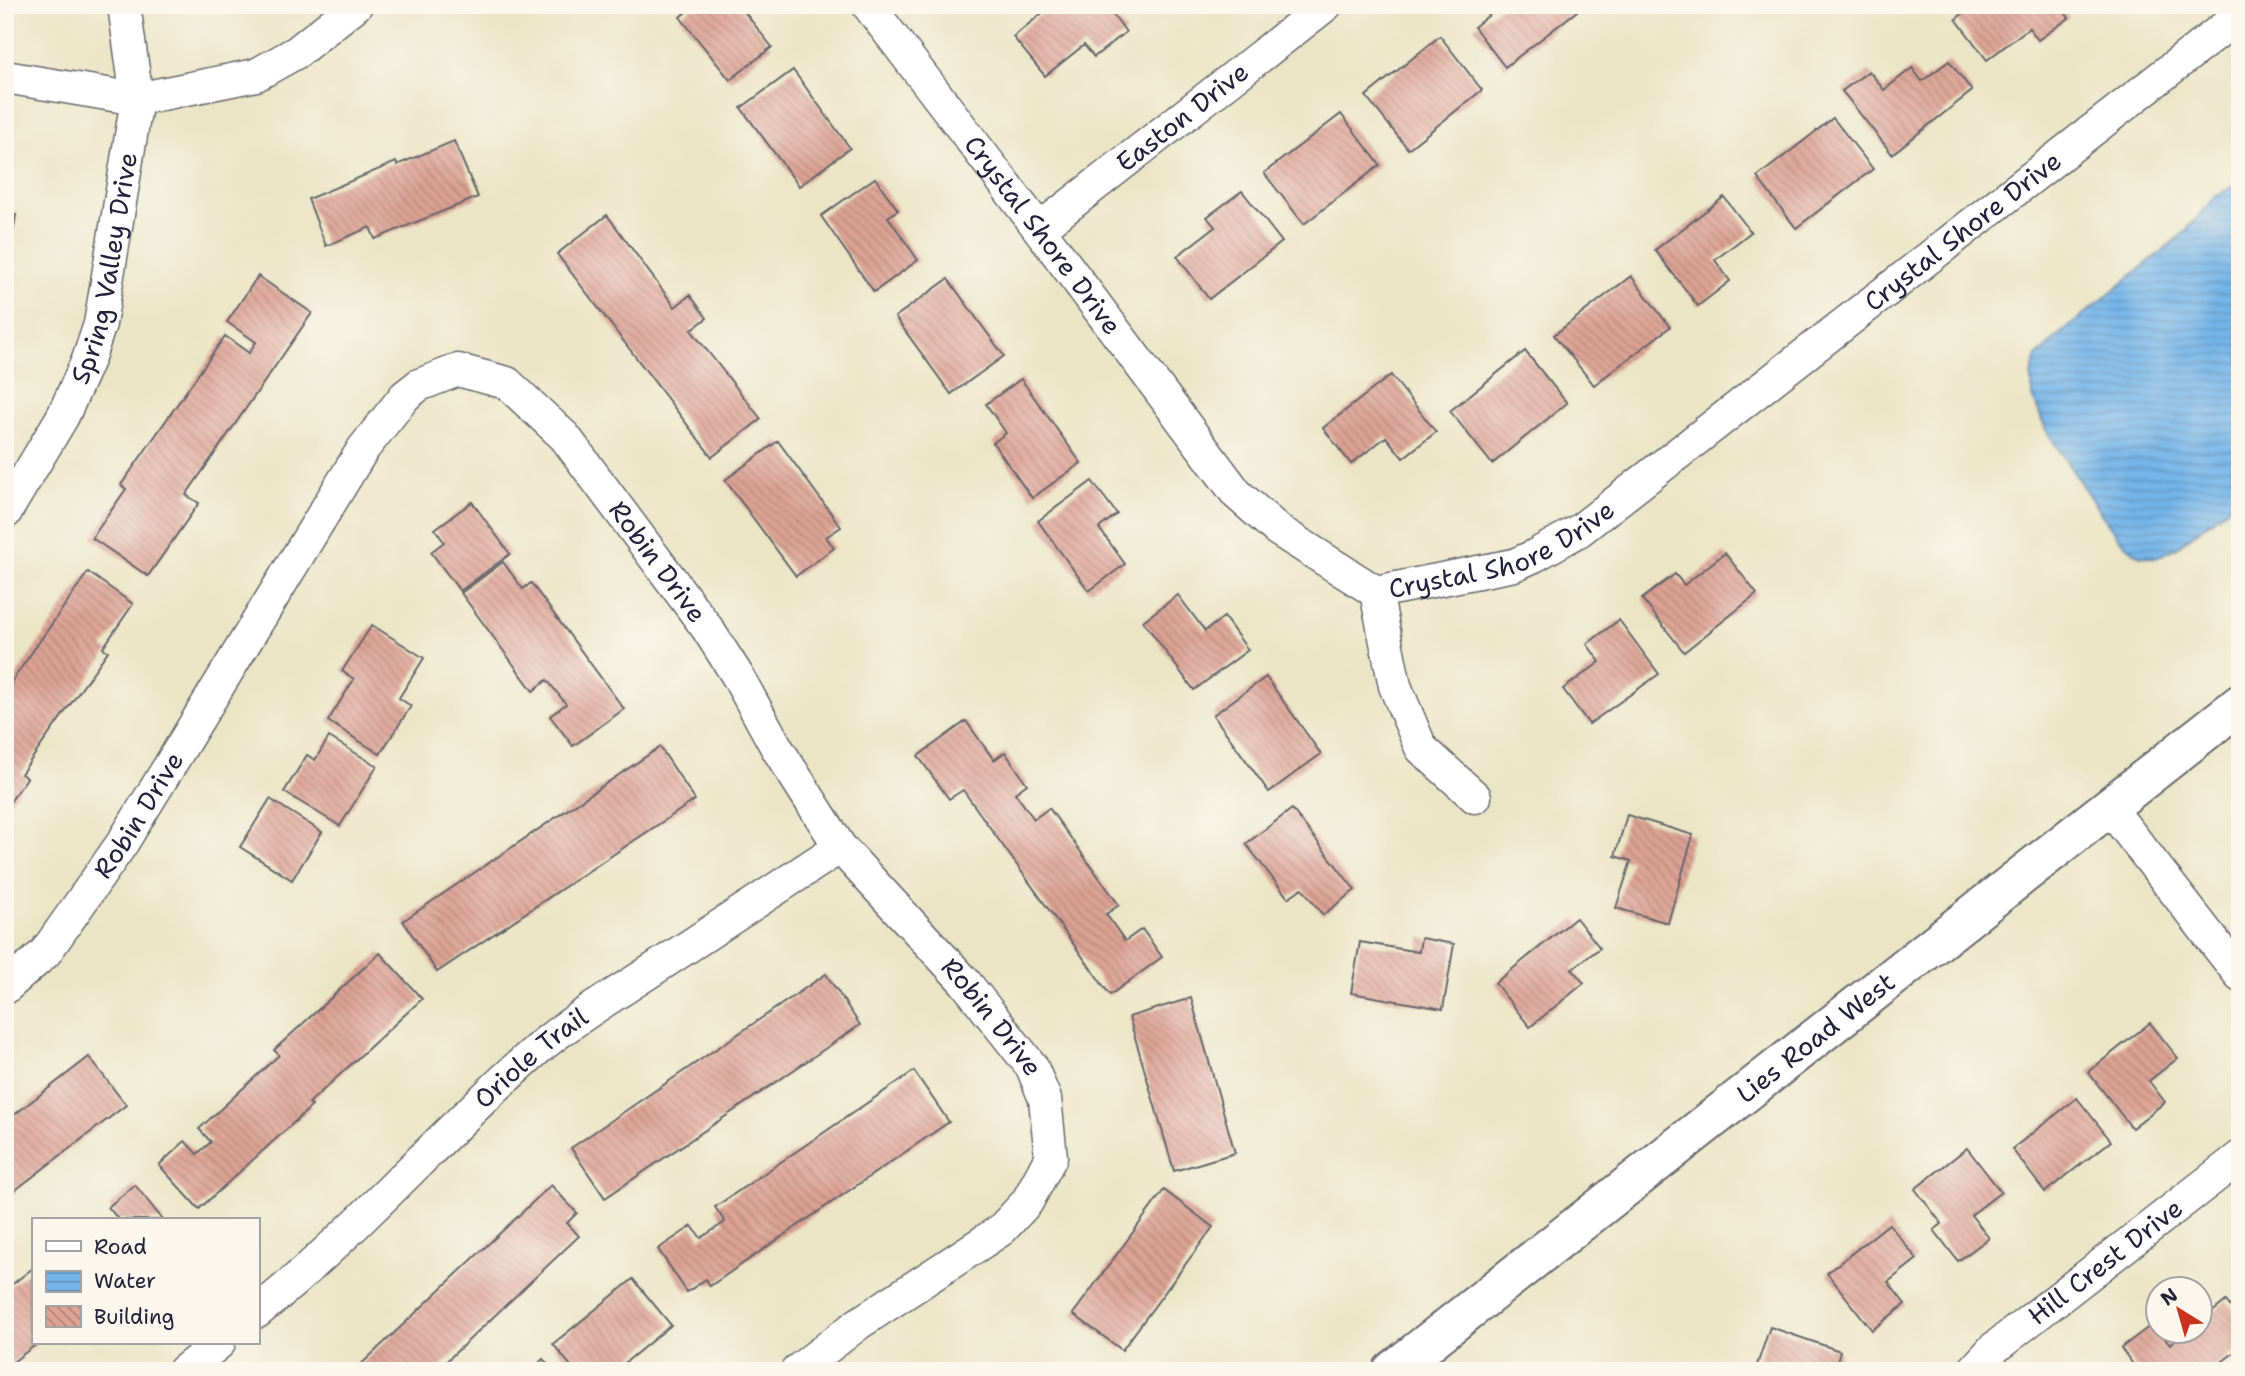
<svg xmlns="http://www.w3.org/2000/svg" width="2245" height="1376" viewBox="0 0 2245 1376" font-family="'Shantell Sans',sans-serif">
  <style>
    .water { fill: url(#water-rules); stroke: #4c6c92; stroke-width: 2 }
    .building { fill: url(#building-back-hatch) }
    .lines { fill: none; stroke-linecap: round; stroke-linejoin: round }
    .minor-casing { stroke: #68666c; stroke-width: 35 }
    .tertiary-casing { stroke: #68666c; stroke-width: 42 }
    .minor { stroke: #fff; stroke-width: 32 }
    .tertiary { stroke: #fff; stroke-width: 38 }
    .labels { text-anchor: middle; stroke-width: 5; stroke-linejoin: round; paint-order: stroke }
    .street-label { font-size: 26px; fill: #22223b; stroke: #fbf7ec }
  </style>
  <defs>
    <pattern id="water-rules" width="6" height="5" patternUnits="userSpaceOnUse" patternTransform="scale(1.75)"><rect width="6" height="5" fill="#75b5e9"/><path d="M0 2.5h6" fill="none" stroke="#6093be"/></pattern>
    <pattern id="building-back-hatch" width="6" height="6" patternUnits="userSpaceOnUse" patternTransform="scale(1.75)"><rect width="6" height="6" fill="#dda294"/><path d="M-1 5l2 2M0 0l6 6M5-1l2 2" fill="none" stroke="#b3847a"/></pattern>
  </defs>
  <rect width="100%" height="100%" fill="#fbf7ec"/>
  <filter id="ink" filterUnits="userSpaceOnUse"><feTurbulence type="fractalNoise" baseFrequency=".0143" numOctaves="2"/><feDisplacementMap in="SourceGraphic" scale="14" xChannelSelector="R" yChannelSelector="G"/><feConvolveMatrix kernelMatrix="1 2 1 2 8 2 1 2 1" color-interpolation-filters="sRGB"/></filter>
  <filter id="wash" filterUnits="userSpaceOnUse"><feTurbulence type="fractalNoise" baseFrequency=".00686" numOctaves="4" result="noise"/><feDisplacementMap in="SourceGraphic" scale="28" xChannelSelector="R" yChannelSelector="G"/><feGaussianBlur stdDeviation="1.57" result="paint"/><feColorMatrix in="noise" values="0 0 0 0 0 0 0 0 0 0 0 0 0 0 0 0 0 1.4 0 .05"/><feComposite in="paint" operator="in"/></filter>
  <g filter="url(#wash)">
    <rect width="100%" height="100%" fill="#ebe5c6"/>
    <polygon class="water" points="2240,183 2240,498 2176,548 2156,558 2138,555 2120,539 2099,511 2046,430 2033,397 2031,374 2037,356 2059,335 2184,233 2215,197"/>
    <g id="blocks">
      <g class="building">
        <polygon points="695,5 739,5 772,47 730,80 680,17"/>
        <polygon points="1052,5 1106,5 1126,32 1094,57 1084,45 1045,76 1013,37"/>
        <polygon points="1502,5 1572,5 1577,11 1505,67 1474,27"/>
        <polygon points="1974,5 2060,5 2069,18 2038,40 2029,28 1987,60 1956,19"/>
        <polygon points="1440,36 1482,90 1408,149 1366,96"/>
        <polygon points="1949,61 1972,91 1892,154 1842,91 1869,71 1884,90 1912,68 1922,81"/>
        <polygon points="793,70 850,148 799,186 741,108"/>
        <polygon points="1341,114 1380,165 1304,224 1264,173"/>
        <polygon points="1833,118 1873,169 1796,228 1757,177"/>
        <polygon points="454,141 478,197 375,239 370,227 326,246 308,199 396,162 397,165"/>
        <polygon points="875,178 898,210 888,217 918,260 874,292 821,216"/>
        <polygon points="1242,191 1282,242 1209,299 1177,256 1215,227 1207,217"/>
        <polygon points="1724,197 1751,232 1715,260 1730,281 1698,306 1655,250"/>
        <polygon points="5,213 16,215 7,269 5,269"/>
        <polygon points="607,215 675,307 690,295 707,318 691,330 761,419 712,457 557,254"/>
        <polygon points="258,276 312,313 186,495 199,503 148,576 92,538 126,489 121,485 225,336 249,353 256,342 227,322"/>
        <polygon points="1631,276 1670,327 1594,385 1554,335"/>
        <polygon points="948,279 1004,356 951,394 895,317"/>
        <polygon points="1525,351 1567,403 1492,464 1450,411"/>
        <polygon points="1391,375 1436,432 1403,458 1386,437 1351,464 1323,428"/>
        <polygon points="1021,379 1081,463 1032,498 993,443 1006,433 986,404"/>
        <polygon points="778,441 841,527 826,537 834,548 796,576 725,480"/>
        <polygon points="1092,481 1117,514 1099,528 1125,564 1089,591 1038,521"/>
        <polygon points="472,502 510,554 460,591 431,552 444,542 435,529"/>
        <polygon points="1725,553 1757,594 1684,652 1642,599 1675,574 1684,585"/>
        <polygon points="503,562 523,589 531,583 624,709 573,746 550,716 566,704 547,680 533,691 461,593"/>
        <polygon points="88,572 133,604 103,648 108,651 21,774 27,778 5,809 5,691"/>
        <polygon points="1178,595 1205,631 1224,617 1248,650 1194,690 1143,621"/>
        <polygon points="1619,620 1659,674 1589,724 1563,689 1600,662 1587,644"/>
        <polygon points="372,625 424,658 399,698 411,706 380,754 328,721 354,679 342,671"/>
        <polygon points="1266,677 1321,754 1269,792 1213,715"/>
        <polygon points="966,721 994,760 1005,752 1027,784 1015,793 1034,819 1049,808 1119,905 1106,914 1125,941 1142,929 1162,957 1110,995 963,790 949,799 918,756"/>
        <polygon points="329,737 377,766 340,826 284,792 307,755 315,760"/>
        <polygon points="660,747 695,800 437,972 403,921"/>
        <polygon points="270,799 322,832 292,880 240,847"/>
        <polygon points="1292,809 1355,890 1323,915 1302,888 1288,898 1246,844"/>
        <polygon points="1627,815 1693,835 1668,923 1616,908 1631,861 1615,856"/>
        <polygon points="1576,918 1600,948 1572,969 1584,983 1530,1027 1495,983"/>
        <polygon points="1421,938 1454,944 1443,1009 1351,993 1360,942 1419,952"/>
        <polygon points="380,953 422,999 309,1103 312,1106 199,1209 159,1165 185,1141 197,1154 211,1142 199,1129 279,1055 274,1050"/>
        <polygon points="826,974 860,1025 605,1198 571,1148"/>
        <polygon points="1191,998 1235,1153 1174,1171 1129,1017"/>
        <polygon points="2150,1023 2178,1058 2149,1081 2165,1102 2132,1128 2088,1072"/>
        <polygon points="89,1057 126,1105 5,1198 5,1122"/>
        <polygon points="914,1071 949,1122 710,1286 706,1279 687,1292 658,1249 692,1226 701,1238 725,1222 715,1207"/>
        <polygon points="2077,1098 2111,1141 2045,1192 2012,1149"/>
        <polygon points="1967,1148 2001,1192 1971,1215 1989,1238 1958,1261 1934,1230 1942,1224 1915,1189"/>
        <polygon points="135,1185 163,1220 119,1220 108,1207"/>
        <polygon points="551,1185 577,1213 567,1223 579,1236 436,1371 354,1371"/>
        <polygon points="1164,1190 1213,1227 1122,1350 1073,1314"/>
        <polygon points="1889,1224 1917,1259 1888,1282 1905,1304 1872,1330 1827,1273"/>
        <polygon points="33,1268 33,1343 38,1343 5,1368 5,1290"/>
        <polygon points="633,1279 671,1325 615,1371 575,1371 553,1344"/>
        <polygon points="2226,1301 2240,1319 2240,1348 2210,1371 2138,1371 2121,1348 2154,1323 2158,1330 2170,1344 2188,1330 2200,1330 2200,1322"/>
        <polygon points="1770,1327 1840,1351 1834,1371 1755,1371"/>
        <polygon points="543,1359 554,1371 531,1371"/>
      </g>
    </g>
  </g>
  <g filter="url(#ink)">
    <use href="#blocks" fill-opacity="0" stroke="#68666c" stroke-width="2"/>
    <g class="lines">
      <g class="minor-casing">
        <g id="minor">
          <path id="s1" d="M868 5 1039 229 1237 494 1278 530 1376 592 1514 565 1534 556 1580 530 2240 15"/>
          <polyline points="5,77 137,99 256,75 297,52 356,5"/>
          <path id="s2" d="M1039 229 1326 5"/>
          <path id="s3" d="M5 513 63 416 88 360 100 324 137 99 124 5"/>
          <polyline points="1376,592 1395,686 1421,748 1475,797"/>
          <polyline points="2109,807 2240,975"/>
          <path id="s4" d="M5 988 45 953 123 842 363 449 405 396 419 385 458 370 507 383 565 437 707 628 737 675 777 748 840 847 965 982 1032 1067 1045 1099 1051 1157 1027 1202 1001 1230 858 1324 797 1371"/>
          <path id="s5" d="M257 1312C358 1231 442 1132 540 1047 575 1018 616 994 654 969 716 928 778 887 840 847"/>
          <polyline points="184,1371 219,1343"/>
          <path id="s6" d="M1973 1371 1993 1349 2240 1157"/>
        </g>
      </g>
      <g class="tertiary-casing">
        <g id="tertiary">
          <path id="s7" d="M1392 1371 2240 704"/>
        </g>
      </g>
      <use href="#minor" class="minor"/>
      <use href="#tertiary" class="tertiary"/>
    </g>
  </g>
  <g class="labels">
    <g class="street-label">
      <text dy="9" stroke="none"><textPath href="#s2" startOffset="182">Easton Drive</textPath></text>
      <text dy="9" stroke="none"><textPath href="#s1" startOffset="1484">Crystal Shore Drive</textPath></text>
      <text dy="9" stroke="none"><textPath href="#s1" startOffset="289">Crystal Shore Drive</textPath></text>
      <text dy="9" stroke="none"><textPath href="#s3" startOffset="268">Spring Valley Drive</textPath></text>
      <text dy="9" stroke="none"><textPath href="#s1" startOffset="917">Crystal Shore Drive</textPath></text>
      <text dy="9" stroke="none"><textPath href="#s4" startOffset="1062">Robin Drive</textPath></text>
      <text dy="9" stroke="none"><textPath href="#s4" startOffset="220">Robin Drive</textPath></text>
      <text dy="9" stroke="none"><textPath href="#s4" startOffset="1629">Robin Drive</textPath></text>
      <text dy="9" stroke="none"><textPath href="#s7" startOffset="539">Lies Road West</textPath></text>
      <text dy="9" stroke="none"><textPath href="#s5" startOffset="374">Oriole Trail</textPath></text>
      <text dy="9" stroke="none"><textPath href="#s6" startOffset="172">Hill Crest Drive</textPath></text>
    </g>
  </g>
  <rect width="2245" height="1376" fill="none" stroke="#fbf7ec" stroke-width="28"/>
  <rect x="32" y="1218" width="228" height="126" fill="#fbf7ec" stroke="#a4a2a5" stroke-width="2"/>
  <rect x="46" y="1241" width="35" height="10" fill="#ffffff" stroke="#a4a2a5" stroke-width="2"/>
  <text x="94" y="1254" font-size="21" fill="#22223b">Road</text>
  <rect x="46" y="1271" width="35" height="21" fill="url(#water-rules)" stroke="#a4a2a5" stroke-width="2"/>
  <text x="94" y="1288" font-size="21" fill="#22223b">Water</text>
  <rect x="46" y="1306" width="35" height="21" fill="url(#building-back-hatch)" stroke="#a4a2a5" stroke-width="2"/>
  <text x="94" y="1324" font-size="21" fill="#22223b">Building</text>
  <g transform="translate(2179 1310) rotate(323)"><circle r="33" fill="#fbf7ec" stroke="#a4a2a5" stroke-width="2"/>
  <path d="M0-5L12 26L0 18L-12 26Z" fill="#c8321e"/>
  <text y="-10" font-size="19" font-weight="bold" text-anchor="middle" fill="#22223b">N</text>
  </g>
</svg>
